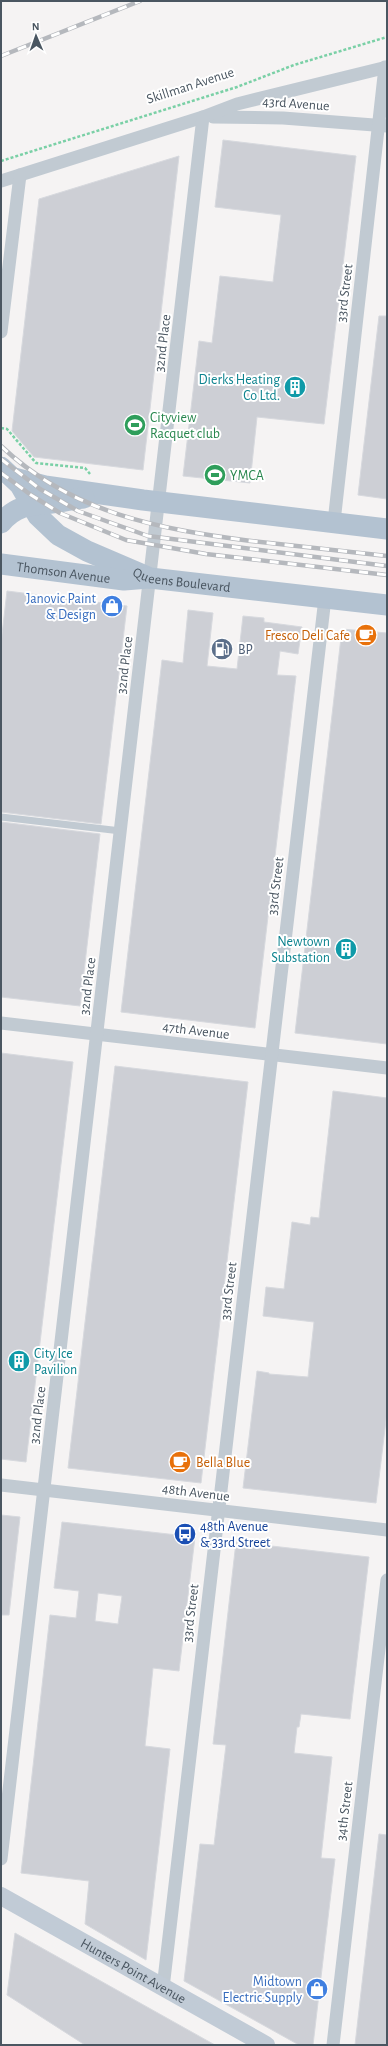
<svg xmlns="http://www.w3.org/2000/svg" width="388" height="2046" viewBox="0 0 388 2046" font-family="'Alegreya Sans',sans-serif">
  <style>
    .building { fill: #cdcfd5; stroke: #d7d9de; fill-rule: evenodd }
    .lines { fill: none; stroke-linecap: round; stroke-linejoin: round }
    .path { stroke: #7ad0a6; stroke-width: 2.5; stroke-dasharray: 3 2; stroke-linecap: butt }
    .lane { stroke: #c1cad2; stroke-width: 7 }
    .street { stroke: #c1cad2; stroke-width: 13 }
    .secondary { stroke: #c1cbd6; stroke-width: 18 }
    .primary { stroke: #b3c2d1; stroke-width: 21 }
    .rail-casing { stroke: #b5b8bd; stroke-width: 4.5 }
    .rail { stroke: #fff; stroke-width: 3; stroke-dasharray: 9; stroke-linecap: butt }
    .labels { text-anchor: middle; stroke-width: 4; stroke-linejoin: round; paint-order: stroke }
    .street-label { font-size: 14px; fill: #4a5661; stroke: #fff }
    .culture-label { font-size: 14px; fill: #0d838f; stroke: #fff; text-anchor: end }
    .leisure-label { font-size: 14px; fill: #27864d; stroke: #fff; text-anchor: start }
    .shop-label { font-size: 14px; fill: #366cbe; stroke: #fff; text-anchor: end }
    .food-label { font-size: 14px; fill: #c56008; stroke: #fff; text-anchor: end }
    .service-label { font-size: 14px; fill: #4e5e75; stroke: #fff; text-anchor: start }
    .transit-label { font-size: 14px; fill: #164399; stroke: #fff; text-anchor: start }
  </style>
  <rect width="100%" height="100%" fill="#f5f3f3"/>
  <g class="building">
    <polygon points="223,140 356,156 324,424 257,417 250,483 183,476 199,341 212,343 220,276 273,282 281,215 215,207"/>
    <polygon points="179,156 143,470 34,457 12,431 39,199"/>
    <polygon points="379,316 387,316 387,499 358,495"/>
    <polygon points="7,591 127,606 101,824 1,812 1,643"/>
    <polygon points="188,610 213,613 207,666 237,669 243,616 264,618 264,622 302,627 298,654 280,651 277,675 296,676 255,1028 121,1012 162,660 183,663"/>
    <polygon points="342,629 387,633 387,1044 295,1033"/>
    <polygon points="1,822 100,834 80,1006 1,997"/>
    <polygon points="1,1053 73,1062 26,1462 1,1459"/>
    <polygon points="115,1066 248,1082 201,1483 68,1468"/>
    <polygon points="333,1091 387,1098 387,1412 376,1503 243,1488 257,1371 269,1373 269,1374 308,1377 314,1322 263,1316 266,1287 284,1289 292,1222 310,1225 311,1217 319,1218"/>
    <polygon points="1,1515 20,1517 9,1615 1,1615"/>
    <path d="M62 1522 195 1537 179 1671 153 1668 145 1746 170 1749 146 1960 85 1924 89 1881 21 1873 50 1615 76 1618 79 1591 54 1588ZM98 1593 122 1596 118 1624 95 1621Z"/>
    <polygon points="236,1542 369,1557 350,1719 301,1714 299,1727 297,1727 294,1753 332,1757 321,1858 335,1859 313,2045 299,2045 184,1981 200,1844 214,1845 226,1745 213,1744"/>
    <polygon points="379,1834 387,1835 387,2045 355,2045"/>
    <polygon points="15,1933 215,2045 85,2045 7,1995"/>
  </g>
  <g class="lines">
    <g class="path">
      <polyline points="1,161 237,87 294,65 387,37"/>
      <polyline points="1,428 7,429 36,463 85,468 90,474"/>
    </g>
    <polyline class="lane" points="1,817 121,831"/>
    <g class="street">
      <polyline points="213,117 283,118 387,126"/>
      <polyline points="1,181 203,117 237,104 387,67"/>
      <polyline points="1,332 20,175"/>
      <polyline points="334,522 385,67"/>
      <polyline points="1,1023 387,1068"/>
      <polyline points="1,1485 387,1530"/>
      <polyline points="1,1859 203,117"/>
      <polyline points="163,1988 325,598"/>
      <polyline points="333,2045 387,1580"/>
    </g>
    <path class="secondary" id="s1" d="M1 1896 266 2045"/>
    <g class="primary">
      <path id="s2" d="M1 467 20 485 38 516 58 535 87 551 150 578 387 605"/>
      <polyline points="14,478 45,486 143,500 387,529"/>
      <path d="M1 523C16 505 31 505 52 503 63 502 73 499 84 498"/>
      <path id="s3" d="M1 564 124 580 149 578"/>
    </g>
    <g class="rail-casing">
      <g id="rail">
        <polyline points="1,56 140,1"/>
        <path d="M1 446C72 513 158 529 251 541 297 546 342 551 387 556"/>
        <polyline points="1,459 40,489 78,511 148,536 387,566"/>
        <polyline points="1,473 31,495 60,513 126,540 206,554 387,575"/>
      </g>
    </g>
    <use href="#rail" class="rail"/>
  </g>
  <defs>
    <g id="building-disc" transform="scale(1.15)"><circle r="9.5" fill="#0f9aa8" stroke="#fff"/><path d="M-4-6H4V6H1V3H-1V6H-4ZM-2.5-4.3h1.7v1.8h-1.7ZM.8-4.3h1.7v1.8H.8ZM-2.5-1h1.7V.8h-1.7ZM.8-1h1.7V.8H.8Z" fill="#fff"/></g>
    <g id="stadium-disc" transform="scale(1.15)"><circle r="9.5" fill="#2e9e5b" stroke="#fff"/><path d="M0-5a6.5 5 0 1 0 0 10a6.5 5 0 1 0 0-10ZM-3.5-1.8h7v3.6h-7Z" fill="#fff"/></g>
    <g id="shop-disc" transform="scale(1.15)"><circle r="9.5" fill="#3f7fe0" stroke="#fff"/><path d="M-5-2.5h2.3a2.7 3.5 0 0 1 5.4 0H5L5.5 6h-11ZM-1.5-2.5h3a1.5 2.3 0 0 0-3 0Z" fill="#fff"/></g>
    <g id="cafe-disc" transform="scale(1.15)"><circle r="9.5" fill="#e8710a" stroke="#fff"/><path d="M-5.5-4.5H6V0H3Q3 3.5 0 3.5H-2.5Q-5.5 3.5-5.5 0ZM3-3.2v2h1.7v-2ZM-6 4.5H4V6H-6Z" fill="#fff"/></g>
    <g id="fuel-disc" transform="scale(1.15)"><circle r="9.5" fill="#5c6f8a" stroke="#fff"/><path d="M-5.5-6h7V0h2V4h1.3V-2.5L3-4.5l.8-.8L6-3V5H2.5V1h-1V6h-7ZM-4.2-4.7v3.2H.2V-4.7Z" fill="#fff"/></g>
    <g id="bus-disc" transform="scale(1.15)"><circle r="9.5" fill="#1a4fb4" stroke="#fff"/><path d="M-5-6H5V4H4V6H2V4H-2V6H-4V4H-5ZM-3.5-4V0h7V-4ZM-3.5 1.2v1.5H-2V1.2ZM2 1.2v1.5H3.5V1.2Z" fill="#fff"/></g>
  </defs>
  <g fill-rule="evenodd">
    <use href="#building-disc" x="295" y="387"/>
    <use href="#stadium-disc" x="135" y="425"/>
    <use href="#stadium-disc" x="215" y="475"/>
    <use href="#shop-disc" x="112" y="606"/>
    <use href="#cafe-disc" x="366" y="635"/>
    <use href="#fuel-disc" x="222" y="649"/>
    <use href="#building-disc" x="346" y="949"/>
    <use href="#building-disc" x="19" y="1361"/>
    <use href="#cafe-disc" x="180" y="1462"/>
    <use href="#bus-disc" x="185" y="1534"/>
    <use href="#shop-disc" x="317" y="1989"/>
  </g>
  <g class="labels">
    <g class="street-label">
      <text transform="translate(190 85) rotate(-18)" y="5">Skillman Avenue</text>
      <text transform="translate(296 103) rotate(4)" y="5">43rd Avenue</text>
      <text transform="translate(344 293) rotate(-83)" y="5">33rd Street</text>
      <text transform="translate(162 343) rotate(-83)" y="5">32nd Place</text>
      <text dy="5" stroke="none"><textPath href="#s3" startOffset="63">Thomson Avenue</textPath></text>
      <text dy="5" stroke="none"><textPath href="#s2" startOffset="223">Queens Boulevard</textPath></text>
      <text transform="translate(124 665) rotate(-83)" y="5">32nd Place</text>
      <text transform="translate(275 886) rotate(-83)" y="5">33rd Street</text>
      <text transform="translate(87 986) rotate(-83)" y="5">32nd Place</text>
      <text transform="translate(196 1030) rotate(7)" y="5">47th Avenue</text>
      <text transform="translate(228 1291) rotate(-83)" y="5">33rd Street</text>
      <text transform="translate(37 1415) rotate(-83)" y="5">32nd Place</text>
      <text transform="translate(196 1492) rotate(7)" y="5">48th Avenue</text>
      <text transform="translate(190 1613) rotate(-83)" y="5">33rd Street</text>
      <text transform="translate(344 1811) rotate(-83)" y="5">34th Street</text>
      <text dy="5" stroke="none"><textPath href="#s1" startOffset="152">Hunters Point Avenue</textPath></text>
    </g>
    <g class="culture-label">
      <text x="280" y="384">Dierks Heating<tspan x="280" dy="16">Co Ltd.</tspan></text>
      <text x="330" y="946">Newtown<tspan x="330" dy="16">Substation</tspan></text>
      <text x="34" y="1358" text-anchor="start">City Ice<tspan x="34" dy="16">Pavilion</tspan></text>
    </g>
    <g class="leisure-label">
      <text x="150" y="422">Cityview<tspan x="150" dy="16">Racquet club</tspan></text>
      <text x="230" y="480">YMCA</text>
    </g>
    <g class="shop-label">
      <text x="96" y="603">Janovic Paint<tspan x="96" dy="16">&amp; Design</tspan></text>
      <text x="302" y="1986">Midtown<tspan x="302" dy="16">Electric Supply</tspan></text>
    </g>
    <g class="food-label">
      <text x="350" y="640">Fresco Deli Cafe</text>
      <text x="196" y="1467" text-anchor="start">Bella Blue</text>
    </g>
    <g class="service-label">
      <text x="238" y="654">BP</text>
    </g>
    <g class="transit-label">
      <text x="200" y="1531">48th Avenue<tspan x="200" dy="16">&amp; 33rd Street</tspan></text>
    </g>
  </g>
  <rect width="388" height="2046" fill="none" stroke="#4a5661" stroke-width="4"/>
  <g transform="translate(36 36) rotate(358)" stroke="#ffffff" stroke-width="3" paint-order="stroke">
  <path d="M0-3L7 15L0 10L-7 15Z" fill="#4a5661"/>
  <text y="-6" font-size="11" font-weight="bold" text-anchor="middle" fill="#4a5661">N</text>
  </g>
</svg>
